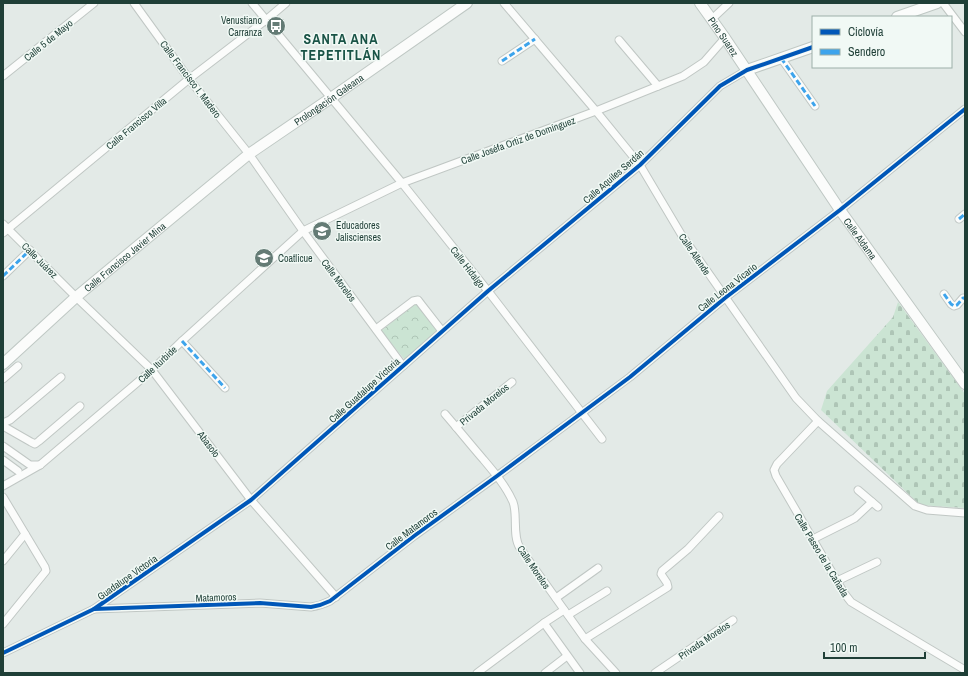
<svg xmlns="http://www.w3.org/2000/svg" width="968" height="676" viewBox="0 0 968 676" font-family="'Archivo Narrow',sans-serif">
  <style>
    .cemetery { fill: url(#cemetery-stones) }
    .park { fill: url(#park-crowns) }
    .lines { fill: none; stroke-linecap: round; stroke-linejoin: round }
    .street-casing { stroke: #c0c7c4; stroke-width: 9 }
    .secondary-casing { stroke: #bfc8c4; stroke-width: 12 }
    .street { stroke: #fbfcfb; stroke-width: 7 }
    .secondary { stroke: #fbfcfb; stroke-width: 10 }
    .quiet { stroke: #3da4ec; stroke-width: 3; stroke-dasharray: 6 3; stroke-linecap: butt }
    .cycleway-casing { stroke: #f1f9f5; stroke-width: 6 }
    .cycleway { stroke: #0057b8; stroke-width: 4 }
    .labels { text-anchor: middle; stroke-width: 3; stroke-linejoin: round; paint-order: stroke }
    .poi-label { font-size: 10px; fill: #1f3f37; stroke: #f1f9f5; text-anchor: start }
    .street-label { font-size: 10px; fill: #1f3f37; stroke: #f1f9f5 }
    .district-label { font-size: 14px; font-weight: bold; letter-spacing: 1px; fill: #195346; stroke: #f1f9f5 }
  </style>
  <defs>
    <pattern id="cemetery-stones" width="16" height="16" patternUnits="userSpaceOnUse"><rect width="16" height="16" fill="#cbe4d3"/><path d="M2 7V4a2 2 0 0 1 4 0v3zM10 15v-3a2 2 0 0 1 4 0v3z" fill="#aec5b6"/></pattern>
    <pattern id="park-crowns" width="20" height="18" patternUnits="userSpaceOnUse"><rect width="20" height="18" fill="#cbe4d3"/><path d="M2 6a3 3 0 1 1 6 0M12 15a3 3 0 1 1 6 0" fill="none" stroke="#aec5b6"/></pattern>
  </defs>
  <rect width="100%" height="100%" fill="#e3eae7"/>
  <polygon class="cemetery" points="898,302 965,394 965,508 920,505 821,410 827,391 893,317"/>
  <polygon class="park" points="417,302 440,330 405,360 381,331"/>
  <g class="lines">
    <g class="street-casing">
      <g id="street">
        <polyline points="134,3 189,79 249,154 303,231 403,366"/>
        <polyline points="252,3 402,183 488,291 602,439"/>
        <polyline points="504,3 596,111 640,165 681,234 796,398 818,421 915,506 927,510 965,513"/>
        <polyline points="943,3 965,32"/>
        <polyline points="712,19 729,3"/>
        <polyline points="619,40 658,86"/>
        <polyline points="781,58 815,106"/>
        <polyline points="502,61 535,39"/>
        <polyline points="3,76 94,3"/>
        <polyline points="959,219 965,214"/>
        <polyline points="3,224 76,297 152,370 251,500 336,597"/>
        <polyline points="3,233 189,79 266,20 286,3"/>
        <polyline points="3,276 30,250"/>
        <polyline points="944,294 951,304 954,306 957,305 963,298 965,298"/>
        <polyline points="376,329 413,301 418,300 421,304 442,331"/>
        <polyline points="182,341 225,388"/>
        <polyline points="3,379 18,366"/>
        <path d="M445 414C458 429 470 444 483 459 494 472 506 486 513 502 518 515 512 536 520 548L585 639 616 673"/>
        <polyline points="818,421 777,464 774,470 776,476 844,593 851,602 965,670"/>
        <polyline points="3,423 10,420 61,377"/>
        <polyline points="3,426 31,442 35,444 39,441 80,406"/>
        <polyline points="456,427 512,382"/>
        <polyline points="3,446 30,465 40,465"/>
        <polyline points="3,460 18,471"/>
        <polyline points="3,486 40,465 152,370 182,341 303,231 402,183 596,111 683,76 704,62 725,38"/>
        <polyline points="858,490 878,507"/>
        <polyline points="3,497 45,567 46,571 3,624"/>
        <polyline points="813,539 855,518 872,502"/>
        <polyline points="3,561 25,534"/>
        <polyline points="837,581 877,562"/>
        <polyline points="556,598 598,568"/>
        <path d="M94 609 260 603 311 607C318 606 324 604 330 601L414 536 497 476 630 377 725 298 840 210 965 109"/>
        <polyline points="568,615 607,591"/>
        <polyline points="544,623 580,673"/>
        <polyline points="585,639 668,587 667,583 661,574 662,571 688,549 719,516"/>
        <polyline points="3,653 94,609 251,500 488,291 640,165 720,86 747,70"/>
        <polyline points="477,673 544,623 564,610"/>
        <polyline points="545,673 567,656"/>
        <polyline points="655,673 733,620"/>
      </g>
    </g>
    <g class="secondary-casing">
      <g id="secondary">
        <path id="s1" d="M700 3 725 38 840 210 965 384"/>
        <polyline points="897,17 937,3"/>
        <polyline points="747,70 813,47"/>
        <path id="s2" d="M3 364 76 297 249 154 331 98 467 3"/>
      </g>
    </g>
    <use href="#street" class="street"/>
    <use href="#secondary" class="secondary"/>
    <g class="quiet">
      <polyline points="781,58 815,106"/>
      <polyline points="502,61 535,39"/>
      <polyline points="959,219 965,214"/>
      <polyline points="3,276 30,250"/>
      <polyline points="944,294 951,304 954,306 957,305 963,298 965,298"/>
      <polyline points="182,341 225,388"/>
    </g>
    <g class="cycleway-casing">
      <g id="cycleway">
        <path d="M94 609 260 603 311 607C318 606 324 604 330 601L414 536 497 476 630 377 725 298 840 210 965 109"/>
        <polyline points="3,653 94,609 251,500 488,291 640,165 720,86 747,70 813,47"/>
      </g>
    </g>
    <use href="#cycleway" class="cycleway"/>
  </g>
  <defs>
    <g id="bus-disc" transform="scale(1)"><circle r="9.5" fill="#647b75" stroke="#f1f9f5"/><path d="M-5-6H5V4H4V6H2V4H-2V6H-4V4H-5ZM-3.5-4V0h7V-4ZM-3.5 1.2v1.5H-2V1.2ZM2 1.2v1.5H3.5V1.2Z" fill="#fff"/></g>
    <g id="school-disc" transform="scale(1)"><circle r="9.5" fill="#647b75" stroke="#f1f9f5"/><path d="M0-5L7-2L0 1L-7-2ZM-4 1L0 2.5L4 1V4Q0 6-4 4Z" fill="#fff"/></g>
  </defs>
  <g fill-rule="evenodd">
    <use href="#bus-disc" x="276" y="26"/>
    <use href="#school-disc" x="322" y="231"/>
    <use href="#school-disc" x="264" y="258"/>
  </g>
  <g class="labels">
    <g class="poi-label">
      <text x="262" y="24" text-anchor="end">Venustiano<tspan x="262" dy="12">Carranza</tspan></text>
      <text x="336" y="229">Educadores<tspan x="336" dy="12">Jaliscienses</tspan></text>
      <text x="278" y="262">Coatlicue</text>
    </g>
    <g class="street-label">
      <text dy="4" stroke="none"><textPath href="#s1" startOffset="41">Pino Suarez</textPath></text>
      <text transform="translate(48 40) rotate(-39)" y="4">Calle 5 de Mayo</text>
      <text transform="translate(191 79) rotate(53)" y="4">Calle Francisco I. Madero</text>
      <text dy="4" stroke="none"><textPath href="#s2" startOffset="420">Prolongación Galeana</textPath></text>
      <text transform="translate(136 123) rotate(-40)" y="4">Calle Francisco Villa</text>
      <text transform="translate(518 140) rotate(-20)" y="4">Calle Joséfa Ortiz de Domínguez</text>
      <text transform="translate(613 176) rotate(-41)" y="4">Calle Aquiles Serdán</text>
      <text dy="4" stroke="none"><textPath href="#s1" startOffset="285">Calle Aldama</textPath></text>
      <text transform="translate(695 254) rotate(56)" y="4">Calle Allende</text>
      <text dy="4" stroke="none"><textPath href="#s2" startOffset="162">Calle Francisco Javier Mina</textPath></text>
      <text transform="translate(40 260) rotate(45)" y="4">Calle Juárez</text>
      <text transform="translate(468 267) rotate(52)" y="4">Calle Hidalgo</text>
      <text transform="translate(339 280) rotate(53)" y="4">Calle Morelos</text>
      <text transform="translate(727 287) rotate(-38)" y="4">Calle Leona Vicario</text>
      <text transform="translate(157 364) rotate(-43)" y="4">Calle Iturbide</text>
      <text transform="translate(364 390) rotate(-42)" y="4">Calle Guadalupe Victoria</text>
      <text transform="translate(484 404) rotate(-39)" y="4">Privada Morelos</text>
      <text transform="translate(209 444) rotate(53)" y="4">Abasolo</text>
      <text transform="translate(411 529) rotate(-37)" y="4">Calle Matamoros</text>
      <text transform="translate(822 555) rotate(59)" y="4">Calle Paseo de la Cañada</text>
      <text transform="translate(534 567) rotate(56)" y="4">Calle Morelos</text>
      <text transform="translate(127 577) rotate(-35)" y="4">Guadalupe Victoria</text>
      <text transform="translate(216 597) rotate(-2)" y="4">Matamoros</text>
      <text transform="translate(704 640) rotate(-34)" y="4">Privada Morelos</text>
    </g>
    <g class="district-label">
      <text x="341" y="44">SANTA ANA<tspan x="341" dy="16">TEPETITLÁN</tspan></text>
    </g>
  </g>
  <rect width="968" height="676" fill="none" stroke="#1f3f37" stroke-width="8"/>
  <rect x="812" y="16" width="140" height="52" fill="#f1f9f5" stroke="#9dafa9"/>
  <rect x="820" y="29" width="20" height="6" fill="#0057b8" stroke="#9dafa9"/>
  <text x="848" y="36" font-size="12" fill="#1f3f37">Ciclovía</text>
  <rect x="820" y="49" width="20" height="6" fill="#3da4ec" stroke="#9dafa9"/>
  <text x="848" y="56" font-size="12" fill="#1f3f37">Sendero</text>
  <path d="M824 652v6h101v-6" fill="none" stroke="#1f3f37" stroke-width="2"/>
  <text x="830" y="652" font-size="12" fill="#1f3f37" stroke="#f1f9f5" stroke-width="3" paint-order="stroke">100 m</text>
</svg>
